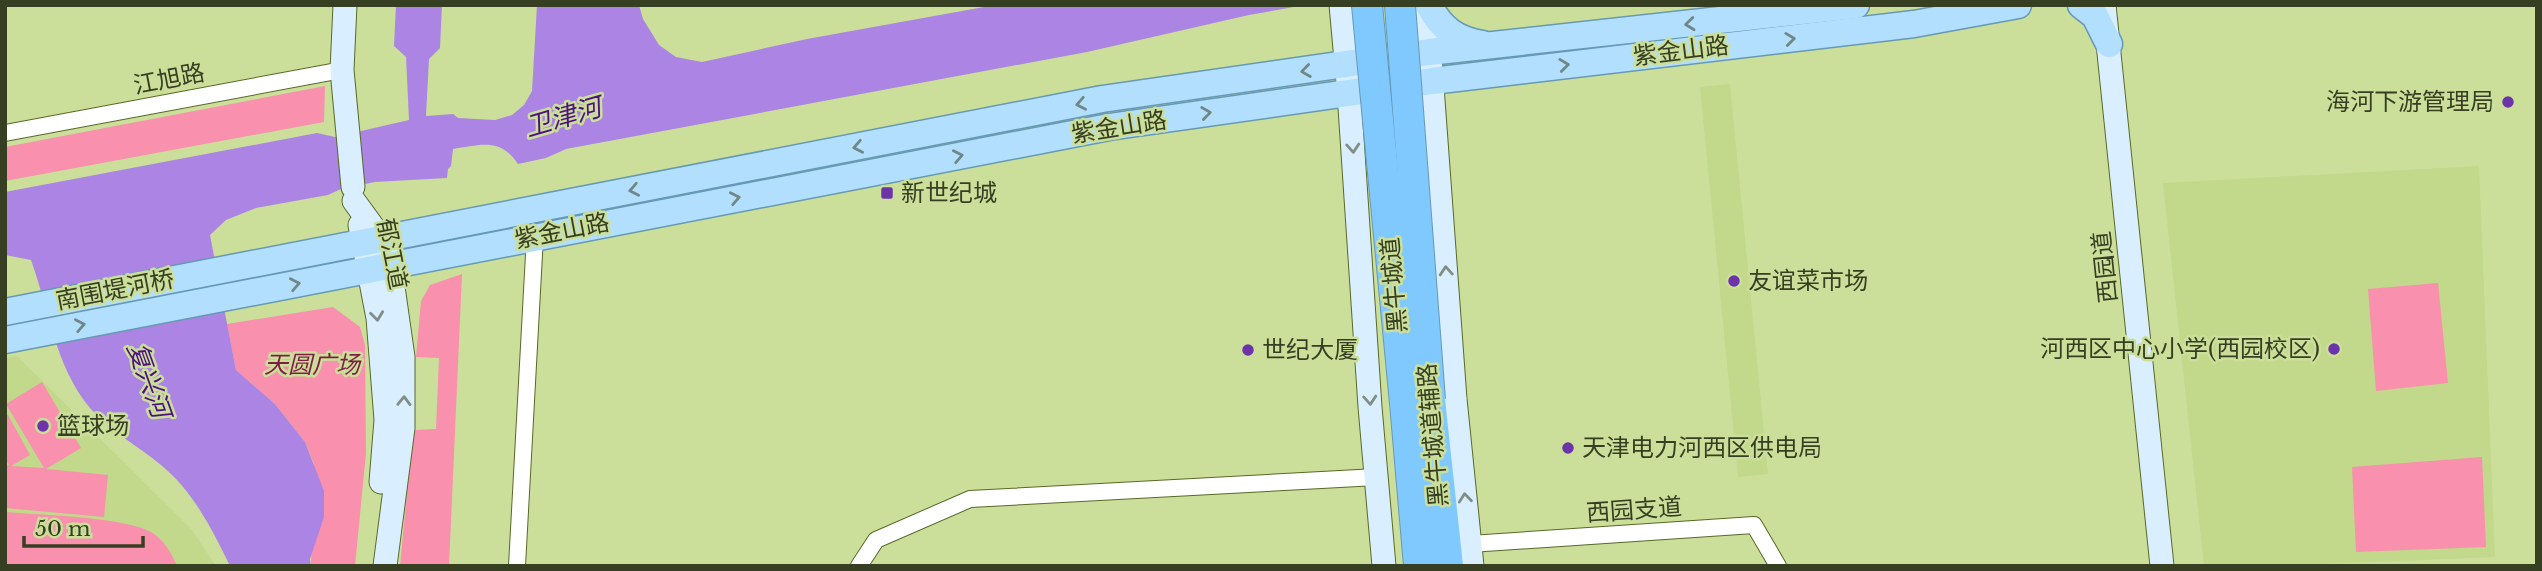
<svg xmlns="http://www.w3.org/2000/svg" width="2542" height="571" viewBox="0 0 2542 571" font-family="'Libre Baskerville','Noto Sans SC',serif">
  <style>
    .built { fill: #c2d88b }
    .green { fill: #f890ae }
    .water { fill: #ac85e4 }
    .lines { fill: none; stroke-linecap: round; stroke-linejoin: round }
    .street-casing { stroke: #586927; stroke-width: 18 }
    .secondary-casing { stroke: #586927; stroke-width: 25 }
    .primary-casing { stroke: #6699b2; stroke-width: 29 }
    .highway-casing { stroke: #6699b2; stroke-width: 32 }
    .street { stroke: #fff; stroke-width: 16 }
    .secondary { stroke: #d9efff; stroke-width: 23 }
    .primary { stroke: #b3dfff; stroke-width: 26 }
    .highway { stroke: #80c9ff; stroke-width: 30 }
    .highway-bridge-casing { stroke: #6699b2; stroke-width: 32; stroke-linecap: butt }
    .highway-bridge { stroke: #80c9ff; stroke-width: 30 }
    .oneway { stroke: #6f8786 }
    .oneway2 { stroke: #808e86 }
    .poi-dot { fill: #6d34aa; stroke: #cbdf9a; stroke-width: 2.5 }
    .labels { text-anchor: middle; stroke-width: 5; stroke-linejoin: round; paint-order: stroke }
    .street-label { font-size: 24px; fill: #373f23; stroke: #cbdf9a }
    .poi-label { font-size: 24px; fill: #373f23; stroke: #cbdf9a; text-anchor: start }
    .park-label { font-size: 24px; font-style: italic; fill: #7f1d43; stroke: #cbdf9a }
    .water-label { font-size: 26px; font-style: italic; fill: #4e1183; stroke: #cbdf9a }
  </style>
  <rect width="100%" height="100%" fill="#cbdf9a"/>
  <g class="built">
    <polygon points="1730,84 1768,474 1738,477 1700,87"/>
    <polygon points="2479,166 2495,557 2276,566 2204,566 2163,183"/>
    <polygon points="17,356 192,530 216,566 5,566 5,358"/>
  </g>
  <g class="green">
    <polygon points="325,86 324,122 5,181 5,147"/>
    <polygon points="462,274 449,566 400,566 413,430 436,429 439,358 416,357 421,301 430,285"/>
    <polygon points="2438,283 2448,383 2376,391 2368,289"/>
    <polygon points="333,307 360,327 365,345 366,453 355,566 311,566 314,464 305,442 275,404 236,370 227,324"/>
    <polygon points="42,382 81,448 46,469 108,475 104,517 5,508 5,466 9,465 5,459 5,416 8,415 30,455 11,466 44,468 6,404"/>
    <polygon points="2482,457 2486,547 2356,552 2352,467"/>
    <path d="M5 512C40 515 123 517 151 532 164 540 171 552 177 566H5Z"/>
  </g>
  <path class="water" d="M396 5H442L440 48 429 59 426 116 453 114 458 118 495 120 512 115 524 105 532 91 537 5H639L643 19 659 45 676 57 702 62 807 39 995 5H1305L1249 15 1087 52 566 149 546 158 518 164C500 137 480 145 453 149L451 166 448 169 447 178 375 182 341 189 328 195 256 208 226 220 210 235 236 370 275 404 305 442 324 491V517L310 559 311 566H230C212 529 193 491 161 465 138 446 110 431 90 408 55 366 49 310 31 260L5 255V192L317 133 335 137 409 120 406 57 394 46Z"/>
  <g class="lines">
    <g class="street-casing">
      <g id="street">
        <polyline points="5,133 342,70"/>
        <polyline points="1470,544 1754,525 1778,566"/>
        <polyline points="517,566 535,236"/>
        <polyline points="859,566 876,540 970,499 1377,477"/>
      </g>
    </g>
    <g class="secondary-casing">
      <g id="secondary">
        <polyline points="345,5 342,70 353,187"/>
        <polyline points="1341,5 1349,93 1370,407 1384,566"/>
        <polyline points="1426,5 1455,399 1472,566"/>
        <polyline points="2104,5 2162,566"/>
        <polyline points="354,201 381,238 390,266 403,357 403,428 385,566"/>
        <polyline points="360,225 378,318 386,420 381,482"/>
      </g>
    </g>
    <g class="primary-casing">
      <g id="primary">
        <path d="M1429 5C1441 29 1457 40 1483 44"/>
        <polyline points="2081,5 2095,16 2109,44"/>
        <polyline points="5,312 1102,99 1429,52 1856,5"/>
        <polyline points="5,340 1109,127 1432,81 1914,24 2018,5"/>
      </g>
    </g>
    <g class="highway-casing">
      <g id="highway">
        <polyline points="1430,400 1448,566"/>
        <polyline points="1405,403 1419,566"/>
      </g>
    </g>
    <use href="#street" class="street"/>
    <use href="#secondary" class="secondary"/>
    <use href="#primary" class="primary"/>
    <use href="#highway" class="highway"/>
    <g class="highway-bridge-casing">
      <g id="highway-bridge">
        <polyline points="1367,5 1405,403"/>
        <polyline points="1400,5 1430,400"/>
      </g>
    </g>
    <use href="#highway-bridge" class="highway-bridge"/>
  </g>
  <defs><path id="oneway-chevron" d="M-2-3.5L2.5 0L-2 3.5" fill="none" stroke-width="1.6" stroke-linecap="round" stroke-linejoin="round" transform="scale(1.75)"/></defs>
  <g class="oneway">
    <use href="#oneway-chevron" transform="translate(1690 24) rotate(174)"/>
    <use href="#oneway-chevron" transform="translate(1790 39) rotate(-7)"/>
    <use href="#oneway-chevron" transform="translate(1564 65) rotate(-7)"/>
    <use href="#oneway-chevron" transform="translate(1306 71) rotate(172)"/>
    <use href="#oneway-chevron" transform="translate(1081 104) rotate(169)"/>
    <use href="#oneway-chevron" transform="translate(1206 113) rotate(-8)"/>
    <use href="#oneway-chevron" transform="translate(858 147) rotate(169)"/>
    <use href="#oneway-chevron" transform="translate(958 156) rotate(-11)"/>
    <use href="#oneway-chevron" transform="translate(634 190) rotate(169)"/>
    <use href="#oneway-chevron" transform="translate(735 198) rotate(-11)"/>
    <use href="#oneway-chevron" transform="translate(295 284) rotate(-11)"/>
    <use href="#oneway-chevron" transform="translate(80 325) rotate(-11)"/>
  </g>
  <g class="oneway2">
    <use href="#oneway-chevron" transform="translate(1353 148) rotate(86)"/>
    <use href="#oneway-chevron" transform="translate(1446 271) rotate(-94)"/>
    <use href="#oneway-chevron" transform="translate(377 316) rotate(83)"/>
    <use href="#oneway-chevron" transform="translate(1370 400) rotate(86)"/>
    <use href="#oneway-chevron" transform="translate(404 401) rotate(-89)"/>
    <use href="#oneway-chevron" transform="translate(1465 498) rotate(-96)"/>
  </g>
  <g class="poi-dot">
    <circle cx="2508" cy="102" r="7"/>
    <rect x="880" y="186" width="14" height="14" rx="3.5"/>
    <circle cx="1734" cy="281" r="7"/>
    <circle cx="2334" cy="349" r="7"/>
    <circle cx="1248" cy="350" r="7"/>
    <circle cx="43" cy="426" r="7"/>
    <circle cx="1568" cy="448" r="7"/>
  </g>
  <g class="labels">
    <g class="street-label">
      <text transform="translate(1681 51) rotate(-7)" y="8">紫金山路</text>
      <text transform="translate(169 79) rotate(-11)" y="8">江旭路</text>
      <text transform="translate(1119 127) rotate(-9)" y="8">紫金山路</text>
      <text transform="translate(562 231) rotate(-11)" y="8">紫金山路</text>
      <text transform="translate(392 254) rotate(79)" y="8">郁江道</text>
      <text transform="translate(2105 267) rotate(-96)" y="8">西园道</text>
      <text transform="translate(1394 285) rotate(-95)" y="8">黑牛城道</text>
      <text transform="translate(115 290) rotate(-11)" y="8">南围堤河桥</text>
      <text transform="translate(1433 435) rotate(-95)" y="8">黑牛城道辅路</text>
      <text transform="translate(1634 510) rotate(-4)" y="8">西园支道</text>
    </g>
    <g class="poi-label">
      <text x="2494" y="110" text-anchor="end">海河下游管理局</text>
      <text x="901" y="201">新世纪城</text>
      <text x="1748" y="289">友谊菜市场</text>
      <text x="2320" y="357" text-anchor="end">河西区中心小学(西园校区)</text>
      <text x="1262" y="358">世纪大厦</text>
      <text x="57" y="434">篮球场</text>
      <text x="1582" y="456">天津电力河西区供电局</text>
    </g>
    <g class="park-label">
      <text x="312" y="373">天圆广场</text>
    </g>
    <g class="water-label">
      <text transform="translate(563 117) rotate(-16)" y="9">卫津河</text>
      <text transform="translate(149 380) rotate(70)" y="9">复兴河</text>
    </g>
  </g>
  <rect width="2542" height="571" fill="none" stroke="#373f23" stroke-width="14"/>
  <path d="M24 536v10h119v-10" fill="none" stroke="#373f23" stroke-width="3.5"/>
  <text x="35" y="536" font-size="21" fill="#373f23" stroke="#cbdf9a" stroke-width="5" paint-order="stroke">50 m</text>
</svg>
